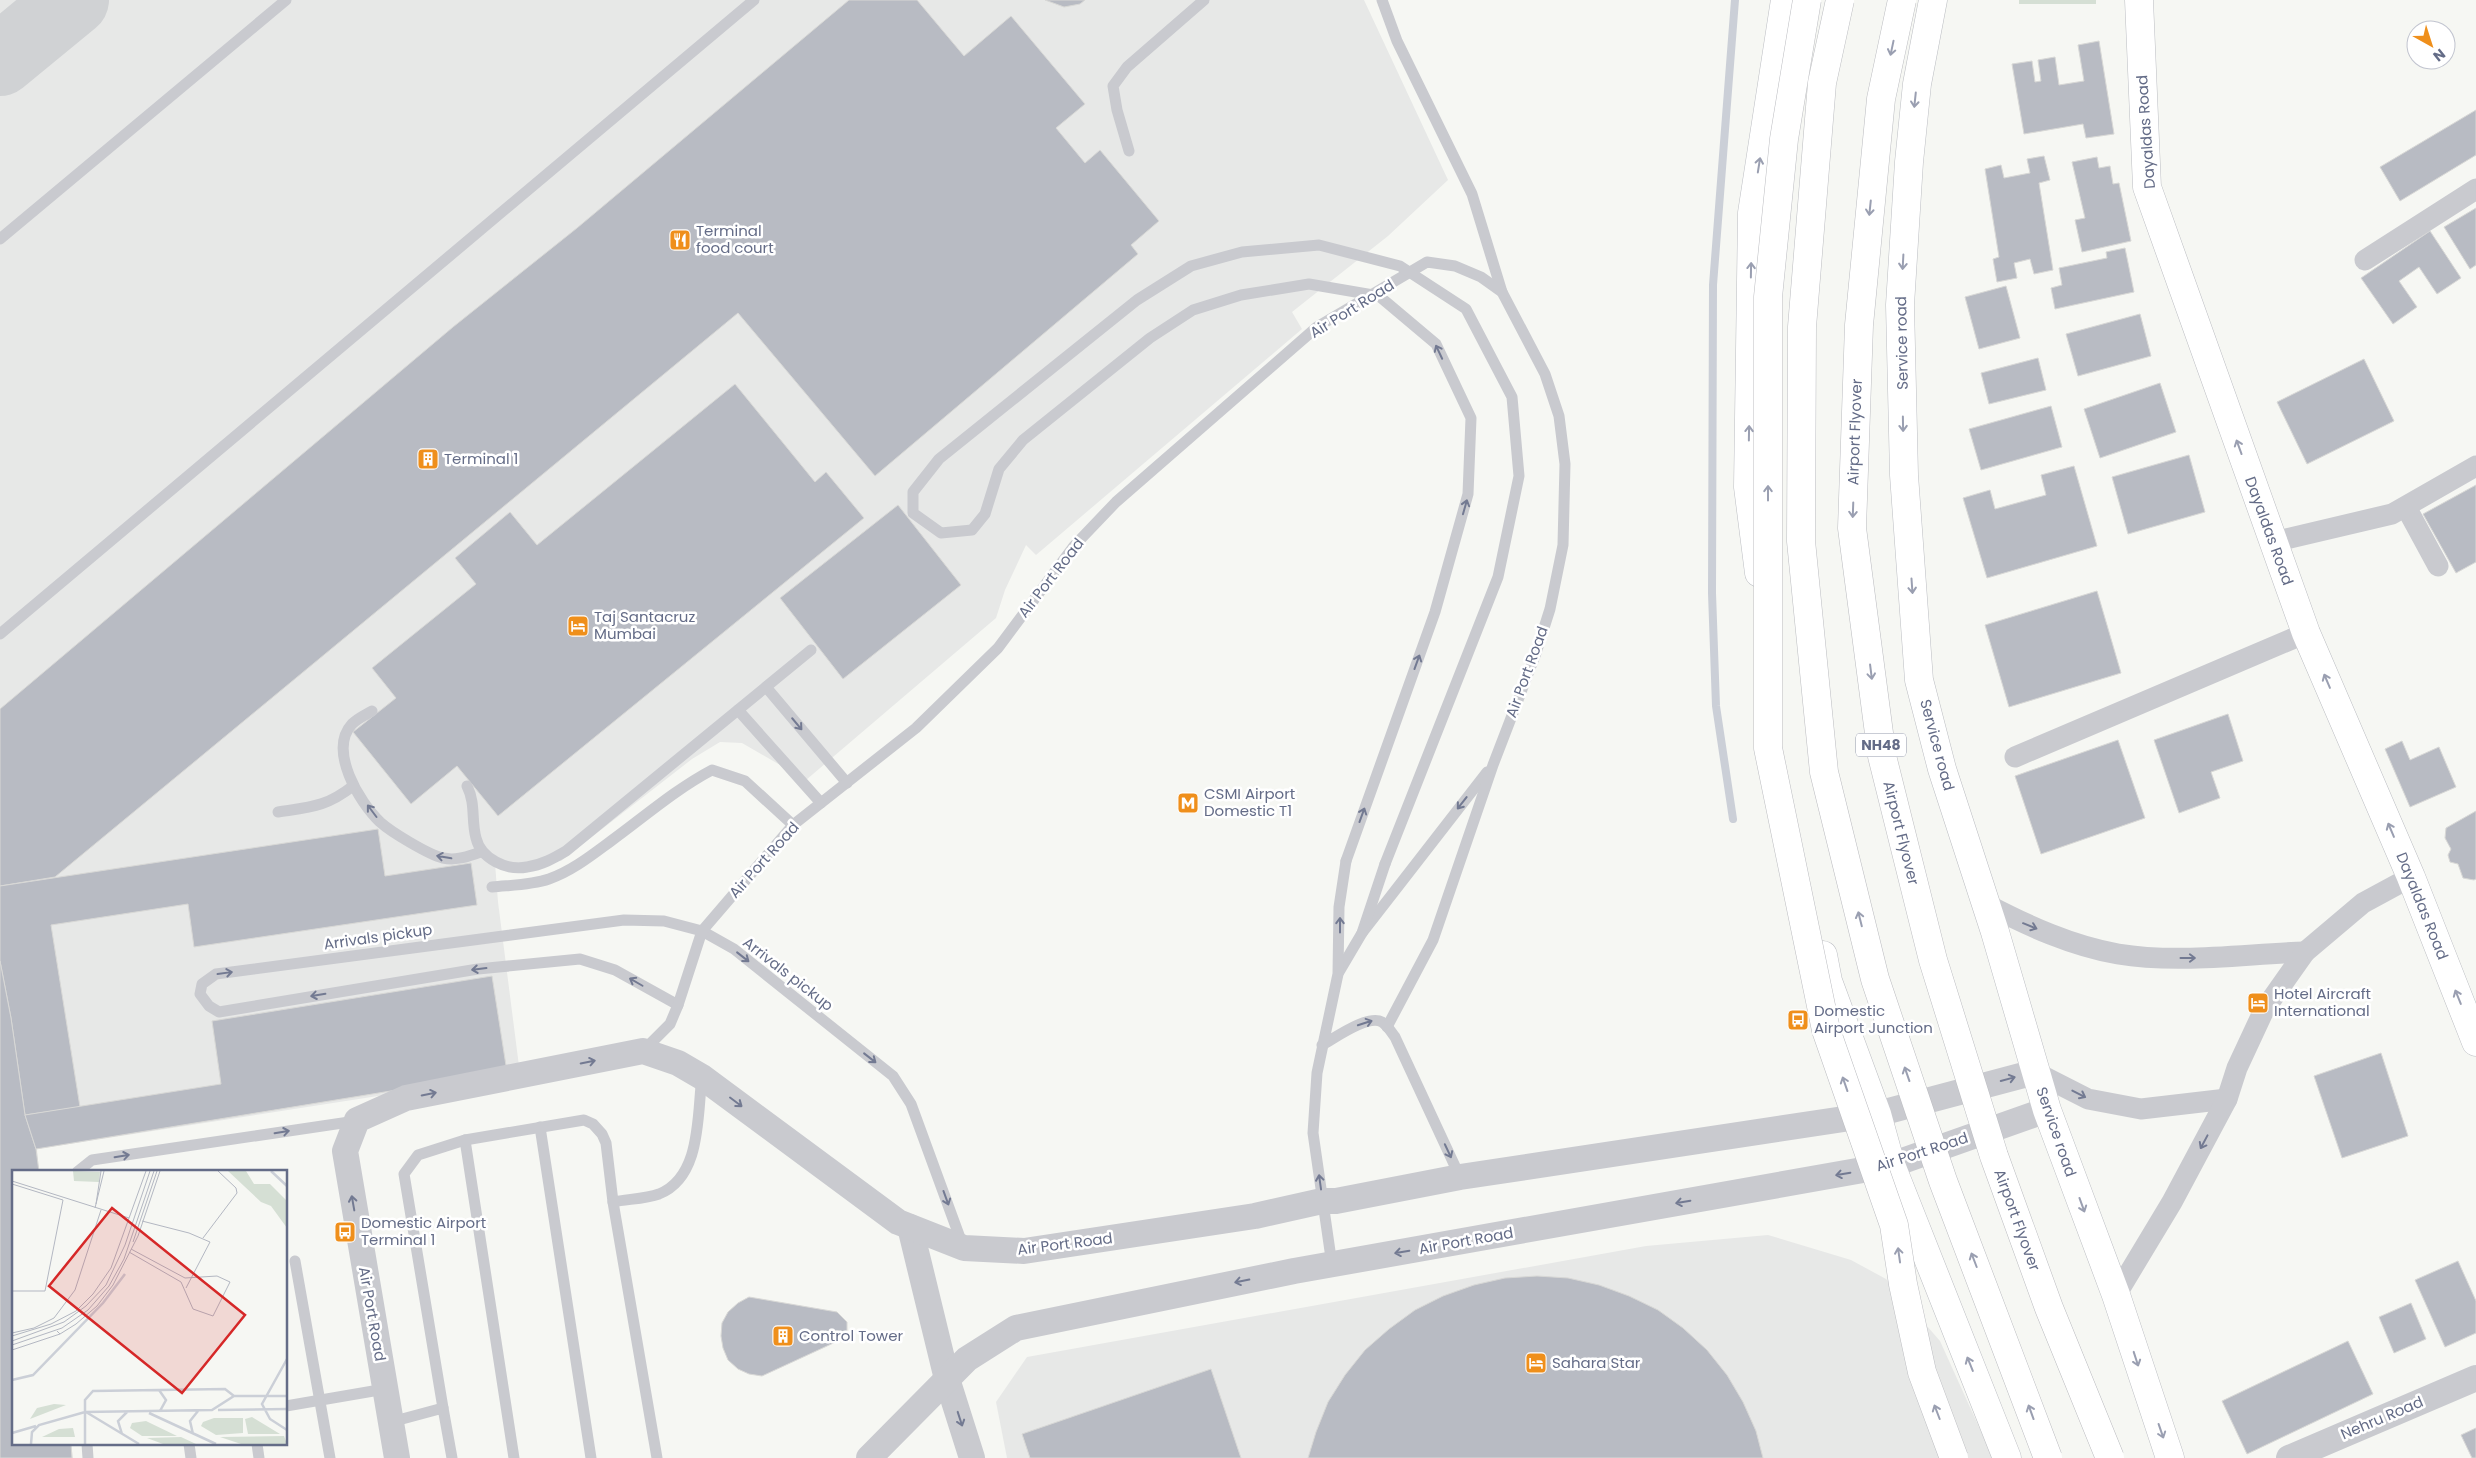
<svg xmlns="http://www.w3.org/2000/svg" width="2476" height="1458" viewBox="0 0 2476 1458" font-family="Poppins,sans-serif">
  <style>
    .built { fill: #e7e8e7 }
    .green { fill: #d5dfd4 }
    .lines { fill: none; stroke-linecap: round; stroke-linejoin: round }
    .stream { stroke: #cbcfd7; stroke-width: 8 }
    .taxiway { stroke: #d0d2d4; stroke-width: 72 }
    .building { fill: #b8bbc3; stroke: #d8d8d6 }
    .primary-casing { stroke: #bbbdc2; stroke-width: 29 }
    .service { stroke: #c9cacf; stroke-width: 11 }
    .minor { stroke: #c9cacf; stroke-width: 21 }
    .tertiary { stroke: #c9cacf; stroke-width: 26 }
    .primary { stroke: #fff; stroke-width: 28 }
    .motorway-bridge-casing { stroke: #bbbcc0; stroke-width: 29; stroke-linecap: butt }
    .service-bridge { stroke: #c9cacf; stroke-width: 11 }
    .motorway-bridge { stroke: #fff; stroke-width: 28 }
    .oneway { stroke: #9a9fb1 }
    .oneway2 { stroke: #737a92 }
    .labels { text-anchor: middle; stroke-width: 5; stroke-linejoin: round; paint-order: stroke }
    .shield { fill: #fff; stroke: #9298ab; stroke-width: 1 }
    .shield-label { font-size: 14px; font-weight: bold; fill: #646c87 }
    .street-label { font-size: 15px; fill: #646c87; stroke: #fff }
    .poi-label { font-size: 15px; fill: #646c87; stroke: #fff; text-anchor: start }
    .inset-river { fill: none; stroke: #cbcfd7; stroke-width: 2.5 }
    .inset-road { fill: none; stroke: #b3b7c2; stroke-width: 1 }
    .view { fill: #d62828; fill-opacity: 0.15; stroke: #d62828; stroke-width: 2.5 }
    .inset-edge { fill: none; stroke: #646c87; stroke-width: 2.5 }
  </style>
  <rect width="100%" height="100%" fill="#f6f7f3"/>
  <g class="built">
    <polygon points="0,0 1364,0 1448,180 1388,236 1292,312 1302,329 1036,555 1026,545 1005,590 996,618 806,780 742,743 720,742 692,759 561,861 495,863 498,902 520,1074 37,1149 39,1172 14,1172 14,1444 71,1444 73,1458 0,1458"/>
    <polygon points="1768,1235 1851,1260 1886,1279 1940,1341 1993,1458 1007,1458 996,1402 1027,1357 1646,1246"/>
  </g>
  <rect class="green" x="2019" y="0" width="77" height="4"/>
  <g class="lines">
    <polyline class="stream" points="1733,819 1716,706 1712,593 1713,285 1735,0"/>
    <polyline class="taxiway" points="0,60 73,0"/>
  </g>
  <g class="building">
    <polygon points="849,0 917,0 964,56 1011,16 1085,104 1056,128 1085,163 1100,150 1159,221 1131,245 1138,254 875,476 738,313 55,877 0,886 0,709 453,327 577,228"/>
    <polygon points="1045,0 1085,0 1080,4 1064,7"/>
    <polygon points="2099,41 2114,134 2086,138 2083,124 2024,134 2012,64 2032,61 2035,82 2041,81 2038,60 2055,57 2059,85 2084,81 2078,45"/>
    <polygon points="2476,110 2476,155 2400,201 2380,167"/>
    <polygon points="2044,156 2050,180 2039,183 2053,270 2034,274 2030,259 2014,263 2017,278 1997,282 1993,259 1999,257 1985,169 2001,165 2004,178 2030,173 2027,159"/>
    <polygon points="2097,157 2099,168 2110,166 2113,184 2119,183 2131,241 2082,252 2075,220 2085,218 2072,162"/>
    <polygon points="2476,208 2476,265 2470,269 2444,227"/>
    <polygon points="2430,231 2461,278 2437,294 2419,267 2399,281 2417,307 2393,324 2361,278"/>
    <polygon points="2125,248 2134,292 2055,309 2051,288 2062,285 2059,268 2107,258 2106,252"/>
    <polygon points="2006,286 2020,338 1979,349 1965,297"/>
    <polygon points="2140,314 2151,356 2078,376 2066,334"/>
    <polygon points="2038,358 2046,390 1989,404 1981,373"/>
    <polygon points="2364,359 2394,421 2307,464 2277,402"/>
    <polygon points="2160,383 2176,432 2100,458 2084,409"/>
    <polygon points="735,384 815,482 826,472 864,518 498,816 457,766 411,804 353,732 396,698 372,668 476,584 455,558 510,512 537,545"/>
    <polygon points="2051,406 2062,447 1981,470 1969,429"/>
    <polygon points="2189,455 2205,512 2128,534 2112,477"/>
    <polygon points="2074,466 2097,546 1987,578 1963,498 1990,490 1995,509 2046,495 2041,475"/>
    <polygon points="2476,485 2476,562 2456,573 2423,514"/>
    <polygon points="898,505 961,585 843,679 780,598"/>
    <polygon points="2097,591 2121,673 2009,707 1985,625"/>
    <polygon points="2228,714 2243,761 2211,772 2220,798 2179,813 2154,740"/>
    <polygon points="2118,740 2145,818 2041,854 2015,776"/>
    <polygon points="2402,741 2410,760 2439,747 2456,787 2410,807 2385,749"/>
    <polygon points="2476,811 2476,879 2474,880 2463,878 2458,864 2450,862 2448,855 2451,849 2445,838 2446,828"/>
    <polygon points="378,829 385,876 471,863 477,905 194,947 188,904 51,925 80,1107 25,1115 11,1018 0,961 0,886"/>
    <polygon points="0,961 11,1018 25,1115 36,1149 39,1172 14,1172 14,1444 71,1444 72,1458 0,1458"/>
    <polygon points="492,976 507,1072 36,1149 25,1115 221,1084 212,1021"/>
    <polygon points="2381,1053 2408,1136 2342,1158 2314,1076"/>
    <polygon points="2458,1261 2476,1301 2476,1333 2445,1347 2415,1280"/>
    <polygon points="1537,1276 1568,1278 1599,1285 1629,1296 1658,1310 1683,1328 1707,1350 1727,1375 1743,1402 1756,1431 1763,1458 1308,1458 1316,1432 1328,1402 1345,1375 1365,1350 1389,1329 1415,1310 1443,1296 1474,1285 1505,1278"/>
    <polygon points="749,1297 837,1312 847,1322 847,1332 840,1340 762,1376 749,1374 738,1369 728,1360 723,1348 721,1336 722,1323 728,1312 738,1303"/>
    <polygon points="2411,1303 2426,1339 2394,1353 2379,1317"/>
    <polygon points="2348,1341 2373,1394 2247,1454 2222,1401"/>
    <polygon points="1211,1369 1241,1458 1030,1458 1022,1434"/>
    <polygon points="2476,1428 2476,1458 2472,1458 2461,1435"/>
  </g>
  <g class="lines">
    <g class="primary-casing">
      <g id="primary">
        <polyline points="1933,0 1917,84 1909,162 1900,305 1904,475 1919,680 1942,769 1995,932 2047,1110 2116,1295 2170,1458"/>
        <polyline points="2139,0 2147,187 2306,633 2411,877 2476,1042"/>
        <polyline points="1759,573 1748,487 1752,213 1785,0"/>
        <polyline points="1823,955 1828,981 1877,1114 1891,1165 2007,1458"/>
      </g>
    </g>
    <g class="service">
      <polyline points="1382,0 1397,41 1472,194 1502,292"/>
      <polyline points="1129,151 1117,110 1113,86 1127,67 1204,0"/>
      <polyline points="0,239 286,0"/>
      <polyline points="0,634 754,0"/>
      <polyline points="766,687 847,783"/>
      <polyline points="738,710 821,803"/>
      <path d="M372 711C365 715 358 718 352 724 328 750 359 802 380 822 391 832 429 855 443 858 457 861 468 856 481 852"/>
      <path d="M467 786C476 804 471 820 476 838 481 859 507 871 527 867 542 865 554 858 566 851L811 650"/>
      <path d="M278 812C311 807 326 807 353 786"/>
      <path d="M492 887C512 885 531 885 549 879 572 871 592 855 611 841 644 817 676 789 712 770L745 781 793 825"/>
      <polyline points="1362,933 1487,772"/>
      <polyline points="1339,972 1362,933 1385,864"/>
      <polyline points="678,1005 615,970 580,959 478,969 219,1012 209,1006 200,994 202,984 216,974 624,920 664,921 702,931 734,949 893,1076 911,1104 963,1246"/>
      <path d="M1322 1045C1335 1038 1368 1014 1382 1022 1388 1026 1391 1032 1395 1037L1460 1177"/>
      <polyline points="643,1051 670,1024 678,1005 702,931 793,825 916,728 998,648 1074,546 1116,502 1317,327 1427,262 1455,266 1481,277 1502,292 1545,374 1559,416 1565,464 1563,545 1550,609 1536,653 1493,765 1433,940 1387,1027"/>
      <polyline points="540,1127 591,1458"/>
      <polyline points="465,1140 514,1458"/>
      <polyline points="77,1172 92,1160 356,1121"/>
      <path d="M613 1202C627 1199 645 1199 659 1194 702 1177 697 1114 702 1077"/>
      <polyline points="295,1261 330,1458"/>
      <polyline points="1332,1265 1313,1133 1317,1073 1338,974 1339,907 1346,861"/>
      <polyline points="286,1406 385,1389"/>
      <polyline points="443,1408 404,1174 418,1155 465,1140 584,1120 593,1124 602,1134 606,1143 613,1202 657,1458"/>
      <polyline points="391,1422 443,1408 452,1458"/>
      <polyline points="87,1444 88,1458"/>
      <polyline points="189,1444 191,1458"/>
      <polyline points="257,1444 259,1458"/>
    </g>
    <g class="minor">
      <polyline points="2365,260 2476,189"/>
      <polyline points="2406,507 2438,566"/>
      <polyline points="2273,542 2392,514 2476,466"/>
      <polyline points="2015,757 2306,633"/>
      <path d="M1986 904C2028 926 2072 946 2118 954 2179 964 2244 954 2305 952"/>
      <polyline points="2035,1072 2088,1099 2141,1109 2227,1099"/>
      <polyline points="2116,1295 2172,1202 2227,1099 2237,1068 2264,1010 2305,952 2363,903 2411,877"/>
    </g>
    <g class="tertiary">
      <polyline points="910,1227 947,1379 972,1458"/>
      <polyline points="397,1458 345,1151 357,1120 406,1098 643,1051 678,1063 702,1077 898,1222 964,1248 1024,1251 1255,1216 1322,1201 1336,1201 1460,1177 1877,1114 2035,1072"/>
      <polyline points="869,1458 967,1359 1016,1328 1294,1271 1891,1165 2047,1110"/>
      <polyline points="2289,1458 2476,1378"/>
    </g>
    <use href="#primary" class="primary"/>
    <g class="motorway-bridge-casing">
      <g id="motorway-bridge">
        <polyline points="1807,0 1784,139 1768,297 1768,748 1826,1030 1894,1225 1903,1284 1922,1372 1954,1458"/>
        <polyline points="1840,0 1822,83 1802,327 1801,541 1824,772 1875,979 1943,1181 2048,1458"/>
        <polyline points="1902,0 1881,99 1859,325 1852,528 1882,756 1933,960 1994,1156 2049,1308 2110,1458"/>
      </g>
    </g>
    <polyline class="service-bridge" points="1346,861 1435,612 1468,494 1471,418 1436,344 1379,296 1309,284 1241,295 1193,310 1150,338 1023,440 999,469 985,514 972,530 941,533 913,513 913,492 939,459 1137,300 1191,266 1242,252 1319,245 1400,266 1466,309 1512,397 1519,476 1498,577 1385,864"/>
    <use href="#motorway-bridge" class="motorway-bridge"/>
  </g>
  <defs><path id="oneway-shaft" d="M-6 0H5M1.5-3L5.5 0L1.5 3" fill="none" stroke-width="1.6" stroke-linecap="round" stroke-linejoin="round" transform="scale(1.25)"/></defs>
  <g class="oneway">
    <use href="#oneway-shaft" transform="translate(1892 48) rotate(102)"/>
    <use href="#oneway-shaft" transform="translate(1915 100) rotate(96)"/>
    <use href="#oneway-shaft" transform="translate(1759 165) rotate(-81)"/>
    <use href="#oneway-shaft" transform="translate(1870 208) rotate(96)"/>
    <use href="#oneway-shaft" transform="translate(1903 262) rotate(93)"/>
    <use href="#oneway-shaft" transform="translate(1751 270) rotate(-89)"/>
    <use href="#oneway-shaft" transform="translate(1903 424) rotate(89)"/>
    <use href="#oneway-shaft" transform="translate(1749 433) rotate(-89)"/>
    <use href="#oneway-shaft" transform="translate(2239 447) rotate(-110)"/>
    <use href="#oneway-shaft" transform="translate(1768 493) rotate(-90)"/>
    <use href="#oneway-shaft" transform="translate(1853 510) rotate(92)"/>
    <use href="#oneway-shaft" transform="translate(1912 586) rotate(86)"/>
    <use href="#oneway-shaft" transform="translate(1871 672) rotate(83)"/>
    <use href="#oneway-shaft" transform="translate(2327 681) rotate(-113)"/>
    <use href="#oneway-shaft" transform="translate(2391 830) rotate(-113)"/>
    <use href="#oneway-shaft" transform="translate(1860 919) rotate(-104)"/>
    <use href="#oneway-shaft" transform="translate(2458 997) rotate(-112)"/>
    <use href="#oneway-shaft" transform="translate(1907 1074) rotate(-109)"/>
    <use href="#oneway-shaft" transform="translate(1845 1084) rotate(-109)"/>
    <use href="#oneway-shaft" transform="translate(2082 1205) rotate(70)"/>
    <use href="#oneway-shaft" transform="translate(1899 1255) rotate(-98)"/>
    <use href="#oneway-shaft" transform="translate(1974 1260) rotate(-111)"/>
    <use href="#oneway-shaft" transform="translate(2136 1359) rotate(72)"/>
    <use href="#oneway-shaft" transform="translate(1970 1364) rotate(-112)"/>
    <use href="#oneway-shaft" transform="translate(1937 1412) rotate(-111)"/>
    <use href="#oneway-shaft" transform="translate(2031 1412) rotate(-110)"/>
    <use href="#oneway-shaft" transform="translate(2161 1431) rotate(71)"/>
  </g>
  <g class="oneway2">
    <use href="#oneway-shaft" transform="translate(1439 352) rotate(-115)"/>
    <use href="#oneway-shaft" transform="translate(1465 507) rotate(-74)"/>
    <use href="#oneway-shaft" transform="translate(1417 662) rotate(-70)"/>
    <use href="#oneway-shaft" transform="translate(797 724) rotate(50)"/>
    <use href="#oneway-shaft" transform="translate(1462 803) rotate(128)"/>
    <use href="#oneway-shaft" transform="translate(372 811) rotate(-127)"/>
    <use href="#oneway-shaft" transform="translate(1362 815) rotate(-70)"/>
    <use href="#oneway-shaft" transform="translate(444 857) rotate(-170)"/>
    <use href="#oneway-shaft" transform="translate(1340 925) rotate(-90)"/>
    <use href="#oneway-shaft" transform="translate(2030 926) rotate(22)"/>
    <use href="#oneway-shaft" transform="translate(743 957) rotate(38)"/>
    <use href="#oneway-shaft" transform="translate(2188 958)"/>
    <use href="#oneway-shaft" transform="translate(479 969) rotate(173)"/>
    <use href="#oneway-shaft" transform="translate(225 973) rotate(-8)"/>
    <use href="#oneway-shaft" transform="translate(636 982) rotate(-150)"/>
    <use href="#oneway-shaft" transform="translate(318 995) rotate(171)"/>
    <use href="#oneway-shaft" transform="translate(1365 1023) rotate(-18)"/>
    <use href="#oneway-shaft" transform="translate(870 1058) rotate(38)"/>
    <use href="#oneway-shaft" transform="translate(588 1062) rotate(-11)"/>
    <use href="#oneway-shaft" transform="translate(2008 1079) rotate(-15)"/>
    <use href="#oneway-shaft" transform="translate(429 1094) rotate(-11)"/>
    <use href="#oneway-shaft" transform="translate(2079 1094) rotate(27)"/>
    <use href="#oneway-shaft" transform="translate(736 1102) rotate(37)"/>
    <use href="#oneway-shaft" transform="translate(282 1132) rotate(-9)"/>
    <use href="#oneway-shaft" transform="translate(2204 1142) rotate(118)"/>
    <use href="#oneway-shaft" transform="translate(1448 1151) rotate(65)"/>
    <use href="#oneway-shaft" transform="translate(122 1156) rotate(-9)"/>
    <use href="#oneway-shaft" transform="translate(1843 1174) rotate(170)"/>
    <use href="#oneway-shaft" transform="translate(1320 1182) rotate(-98)"/>
    <use href="#oneway-shaft" transform="translate(946 1198) rotate(70)"/>
    <use href="#oneway-shaft" transform="translate(1683 1202) rotate(170)"/>
    <use href="#oneway-shaft" transform="translate(353 1203) rotate(-100)"/>
    <use href="#oneway-shaft" transform="translate(1402 1252) rotate(170)"/>
    <use href="#oneway-shaft" transform="translate(1242 1281) rotate(169)"/>
    <use href="#oneway-shaft" transform="translate(960 1419) rotate(72)"/>
  </g>
  <defs>
    <g id="restaurant-square" transform="scale(1.125)"><rect x="-9" y="-9" width="18" height="18" rx="4" fill="#ef8f1b" stroke="#fff"/><path d="M-5-6h1v4h1v-4h1v4h1v-4h1v5L-1.5 .5V6h-2V.5L-5-1ZM5-6V6H3V1.5H1.5Q1.5-4 5-6Z" fill="#fff"/></g>
    <g id="building-square" transform="scale(1.125)"><rect x="-9" y="-9" width="18" height="18" rx="4" fill="#ef8f1b" stroke="#fff"/><path d="M-4-6H4V6H1V3H-1V6H-4ZM-2.5-4.3h1.7v1.8h-1.7ZM.8-4.3h1.7v1.8H.8ZM-2.5-1h1.7V.8h-1.7ZM.8-1h1.7V.8H.8Z" fill="#fff"/></g>
    <g id="hotel-square" transform="scale(1.125)"><rect x="-9" y="-9" width="18" height="18" rx="4" fill="#ef8f1b" stroke="#fff"/><path d="M-6-4.5h1.5V1H6V5H4.5V3h-9V5H-6ZM-4 0a1.8 1.8 0 1 1 3.6 0ZM.5 0V-2.5h3Q6-2.5 6 0Z" fill="#fff"/></g>
    <g id="metro-square" transform="scale(1.125)"><rect x="-9" y="-9" width="18" height="18" rx="4" fill="#ef8f1b" stroke="#fff"/><path d="M-5.5 5V-5H-3L0 0L3-5H5.5V5H3V-.5L0 4L-3-.5V5Z" fill="#fff"/></g>
    <g id="bus-square" transform="scale(1.125)"><rect x="-9" y="-9" width="18" height="18" rx="4" fill="#ef8f1b" stroke="#fff"/><path d="M-5-6H5V4H4V6H2V4H-2V6H-4V4H-5ZM-3.5-4V0h7V-4ZM-3.5 1.2v1.5H-2V1.2ZM2 1.2v1.5H3.5V1.2Z" fill="#fff"/></g>
  </defs>
  <g fill-rule="evenodd">
    <use href="#restaurant-square" x="680" y="240"/>
    <use href="#building-square" x="428" y="459"/>
    <use href="#hotel-square" x="578" y="626"/>
    <use href="#metro-square" x="1188" y="803"/>
    <use href="#hotel-square" x="2258" y="1003"/>
    <use href="#bus-square" x="1798" y="1020"/>
    <use href="#bus-square" x="345" y="1232"/>
    <use href="#building-square" x="783" y="1336"/>
    <use href="#hotel-square" x="1536" y="1363"/>
  </g>
  <g class="labels">
    <rect class="shield" x="1856" y="733.5" width="50" height="23" rx="4"/>
    <g class="shield-label">
      <text x="1881" y="750">NH48</text>
    </g>
    <g class="street-label">
      <text transform="translate(2146 132) rotate(-94)" y="5">Dayaldas Road</text>
      <text transform="translate(1352 309) rotate(-32)" y="5">Air Port Road</text>
      <text transform="translate(1902 343) rotate(-91)" y="5">Service road</text>
      <text transform="translate(1855 432) rotate(-88)" y="5">Airport Flyover</text>
      <text transform="translate(2269 531) rotate(70)" y="5">Dayaldas Road</text>
      <text transform="translate(1051 578) rotate(-52)" y="5">Air Port Road</text>
      <text transform="translate(1527 672) rotate(-70)" y="5">Air Port Road</text>
      <text transform="translate(1937 745) rotate(75)" y="5">Service road</text>
      <text transform="translate(1901 833) rotate(76)" y="5">Airport Flyover</text>
      <text transform="translate(764 860) rotate(-48)" y="5">Air Port Road</text>
      <text transform="translate(2422 906) rotate(68)" y="5">Dayaldas Road</text>
      <text transform="translate(378 937) rotate(-8)" y="5">Arrivals pickup</text>
      <text transform="translate(788 974) rotate(38)" y="5">Arrivals pickup</text>
      <text transform="translate(2056 1132) rotate(71)" y="5">Service road</text>
      <text transform="translate(1922 1152) rotate(-18)" y="5">Air Port Road</text>
      <text transform="translate(2017 1220) rotate(70)" y="5">Airport Flyover</text>
      <text transform="translate(1466 1241) rotate(-10)" y="5">Air Port Road</text>
      <text transform="translate(1065 1244) rotate(-7)" y="5">Air Port Road</text>
      <text transform="translate(372 1314) rotate(80)" y="5">Air Port Road</text>
      <text transform="translate(2382 1418) rotate(-23)" y="5">Nehru Road</text>
    </g>
    <g class="poi-label">
      <text x="696" y="236">Terminal<tspan x="696" dy="17">food court</tspan></text>
      <text x="444" y="464">Terminal 1</text>
      <text x="594" y="622">Taj Santacruz<tspan x="594" dy="17">Mumbai</tspan></text>
      <text x="1204" y="799">CSMI Airport<tspan x="1204" dy="17">Domestic T1</tspan></text>
      <text x="2274" y="999">Hotel Aircraft<tspan x="2274" dy="17">International</tspan></text>
      <text x="1814" y="1016">Domestic<tspan x="1814" dy="17">Airport Junction</tspan></text>
      <text x="361" y="1228">Domestic Airport<tspan x="361" dy="17">Terminal 1</tspan></text>
      <text x="799" y="1341">Control Tower</text>
      <text x="1552" y="1368">Sahara Star</text>
    </g>
  </g>
  <g transform="translate(12 1170)">
    <rect width="275" height="275" fill="#f6f7f3"/>
    <path d="M61 1 88 2 87 12 62 11ZM216 1H234L242 14H258L275 31V58L259 36 249 32ZM42 234 54 235 18 249 25 238ZM240 247 268 264H236L233 249ZM202 248H231V263L204 265 189 256 191 252ZM134 251 136 252 165 266H130L118 258 120 253ZM47 259 61 258 63 267H30ZM272 266 275 274H229L208 267ZM169 267 184 274H151L135 268Z" fill="#d5dfd4"/>
    <path class="inset-river" d="M259 1 275 16M275 189 250 234 258 249 275 260M0 210 21 205 91 133 113 104M147 220 154 230 148 241M206 240 275 239M74 242 127 274M137 243 204 274M0 263 24 256M110 264 106 251 115 242M181 264 178 251 186 241M19 274 20 262 27 255 73 242 200 240 222 226H275M73 274V230L81 221 213 219 222 226"/>
    <path class="inset-road" d="M0 11 117 48M0 14 51 30M84 34 89 1M83 38 92 1M130 51 177 63 198 72 174 118M191 68 225 23 224 18 206 1M121 72 145 1M117 82 169 112 181 139 201 146 218 112 205 106 173 108 119 79M101 115 126 66 148 1M0 121H33L51 30M45 161 48 164 64 154 85 136 101 115M0 163 22 158 42 148 63 120 89 40M0 166 39 154 64 141 81 124 99 98 134 1M0 171 52 152 74 136 94 115 113 75 138 1M0 175 50 158 76 140 97 116 112 89 142 1M0 180 48 164"/>
    <path class="view" d="M100 38 233 145 170 223 37 116Z"/>
    <rect width="275" height="275" class="inset-edge"/>
  </g>
  <g transform="translate(2431 45) rotate(141)"><circle r="24" fill="#ffffff" stroke="#c1c4cf"/>
  <path d="M0-4L9 19L0 12L-9 19Z" fill="#ef8f1b"/>
  <text y="-8" font-size="14" font-weight="bold" text-anchor="middle" fill="#646c87">N</text>
  </g>
</svg>
